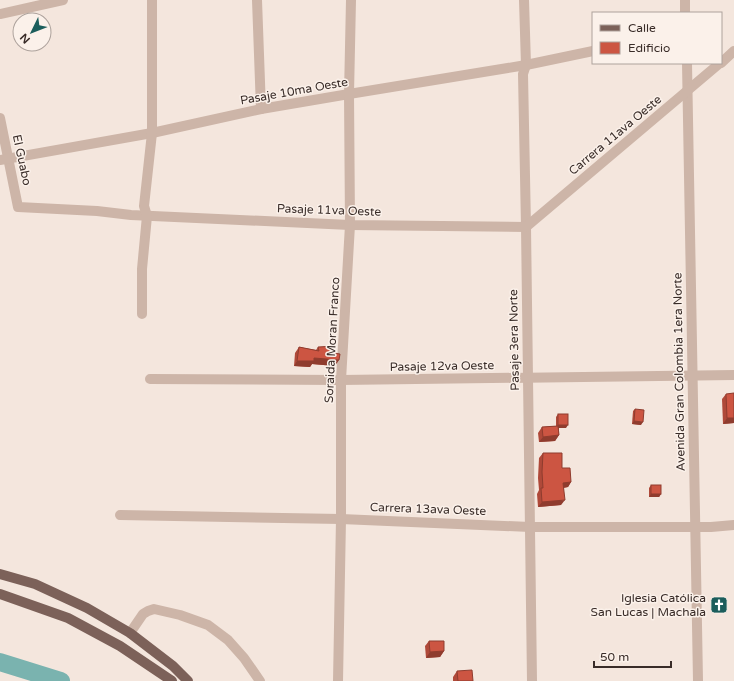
<svg xmlns="http://www.w3.org/2000/svg" width="734" height="681" viewBox="0 0 734 681" font-family="'Varela Round',sans-serif">
  <style>
    .lines { fill: none; stroke-linecap: round; stroke-linejoin: round }
    .river { stroke: #7ab3af; stroke-width: 18 }
    .minor { stroke: #cdb5a8; stroke-width: 10 }
    .major { stroke: #7c6159; stroke-width: 10 }
    .wall { fill: #af4939 }
    .shaded-wall { fill: #8f3c2e }
    .building { fill: #cc5542; stroke: #8f3c2e }
    .labels { text-anchor: middle; stroke-width: 3; stroke-linejoin: round; paint-order: stroke }
    .street-label { font-size: 12px; fill: #392c28; stroke: #fbf1ea }
    .poi-label { font-size: 12px; fill: #392c28; stroke: #fbf1ea; text-anchor: end }
  </style>
  <rect width="100%" height="100%" fill="#f4e6dd"/>
  <g class="lines">
    <polyline class="river" points="0,662 61,681"/>
    <g class="minor">
      <polyline points="257,0 261,109"/>
      <polyline points="524,0 526,65 523,74 526,227 532,681"/>
      <polyline points="685,0 685,13"/>
      <polyline points="0,14 63,0"/>
      <polyline points="687,63 698,681"/>
      <polyline points="721,63 734,51"/>
      <polyline points="0,118 18,207 97,211 131,215 350,225 526,227 720,63"/>
      <polyline points="0,160 152,133 261,109 349,94 526,65 593,51"/>
      <polyline points="142,314 142,269 147,216 144,206 152,133 152,0"/>
      <polyline points="150,379 341,380 734,375"/>
      <polyline points="120,515 341,519 530,527 711,527 734,525"/>
      <polyline points="130,633 143,614 148,611 154,609 180,615 208,625 228,640 244,658 260,681"/>
      <polyline points="338,681 341,519 341,380 350,225 349,94 351,0"/>
    </g>
    <g class="major">
      <polyline points="0,574 35,584 87,608 130,633 173,666 188,681"/>
      <polyline points="0,594 68,618 120,646 172,681"/>
    </g>
  </g>
  <g class="wall">
    <polygon points="299,347 316,350 318,347 334,353 335,366 312,364 310,367 294,366 295,353"/>
    <polygon points="726,394 734,423 723,424 722,399"/>
    <polygon points="635,409 641,425 632,424 633,411"/>
    <polygon points="558,414 566,428 559,428 559,435 555,441 539,442 538,433 542,427 556,426 556,417"/>
    <polygon points="543,453 562,468 571,482 568,487 564,488 561,505 538,507 537,494 539,490 538,478 539,458"/>
    <polygon points="651,485 661,494 659,497 649,497 649,488"/>
    <polygon points="429,641 444,651 440,657 426,658 425,646"/>
    <polygon points="457,671 473,681 453,681 453,677"/>
  </g>
  <g class="shaded-wall">
    <polygon points="314,358 339,360 335,366 312,364 310,367 294,366 297,361"/>
    <polygon points="727,418 734,418 734,423 723,424"/>
    <polygon points="634,421 643,422 641,425 632,424"/>
    <polygon points="558,425 568,425 566,428 556,428"/>
    <polygon points="559,435 555,441 539,442 543,437"/>
    <polygon points="571,482 568,487 559,488 563,483"/>
    <polygon points="651,494 661,494 659,497 649,497"/>
    <polygon points="565,500 561,505 538,507 542,502"/>
    <polygon points="444,651 440,657 426,658 430,652"/>
  </g>
  <g class="building">
    <polygon points="335,346 334,353 340,354 339,360 314,358 314,361 297,361 299,347 319,351 318,347"/>
    <polygon points="734,393 734,418 727,418 726,394"/>
    <polygon points="635,409 644,410 643,422 634,421"/>
    <rect x="558" y="414" width="10" height="11"/>
    <polygon points="558,426 559,435 543,437 542,427"/>
    <polygon points="543,453 562,453 562,468 570,468 571,482 563,483 565,500 542,502 541,488 543,488 542,472"/>
    <rect x="651" y="485" width="10" height="9"/>
    <polygon points="429,641 444,641 444,651 430,652"/>
    <polygon points="472,670 473,681 458,681 457,671"/>
  </g>
  <defs>
    <g id="church-square" transform="scale(0.9)"><rect x="-9" y="-9" width="18" height="18" rx="4" fill="#1b5d5b" stroke="#fbf1ea"/><path d="M-1.2-6h2.4v3.5h3.3v2.4h-3.3V6h-2.4V-.1h-3.3v-2.4h3.3Z" fill="#fff"/></g>
  </defs>
  <g fill-rule="evenodd">
    <use href="#church-square" x="719" y="605"/>
  </g>
  <g class="labels">
    <g class="street-label">
      <text transform="translate(294 91) rotate(-10)" y="4">Pasaje 10ma Oeste</text>
      <text transform="translate(615 135) rotate(-40)" y="4">Carrera 11ava Oeste</text>
      <text transform="translate(22 160) rotate(78)" y="4">El Guabo</text>
      <text transform="translate(329 210) rotate(2)" y="4">Pasaje 11va Oeste</text>
      <text transform="translate(332 340) rotate(-87)" y="4">Soraida Moran Franco</text>
      <text transform="translate(514 340) rotate(-91)" y="4">Pasaje 3era Norte</text>
      <text transform="translate(442 366) rotate(-1)" y="4">Pasaje 12va Oeste</text>
      <text transform="translate(679 372) rotate(-91)" y="4">Avenida Gran Colombia 1era Norte</text>
      <text transform="translate(428 509) rotate(2)" y="4">Carrera 13ava Oeste</text>
    </g>
    <g class="poi-label">
      <text x="706" y="602">Iglesia Católica<tspan x="706" dy="14">San Lucas | Machala</tspan></text>
    </g>
  </g>
  <rect x="592" y="12" width="130" height="52" fill="#fbf1ea" stroke="#ada29c"/>
  <rect x="600" y="25" width="20" height="6" fill="#7c6159" stroke="#ada29c"/>
  <text x="628" y="32" font-size="12" fill="#392c28">Calle</text>
  <rect x="600" y="42" width="20" height="12" fill="#cc5542" stroke="#ada29c"/>
  <text x="628" y="52" font-size="12" fill="#392c28">Edificio</text>
  <g transform="translate(32 32) rotate(227)"><circle r="19" fill="#fbf1ea" stroke="#ada29c"/>
  <path d="M0-3L7 15L0 10L-7 15Z" fill="#1b5d5b"/>
  <text y="-6" font-size="11" font-weight="bold" text-anchor="middle" fill="#392c28">N</text>
  </g>
  <path d="M594 661v6h77v-6" fill="none" stroke="#392c28" stroke-width="2"/>
  <text x="600" y="661" font-size="12" fill="#392c28" stroke="#fbf1ea" stroke-width="3" paint-order="stroke">50 m</text>
</svg>
